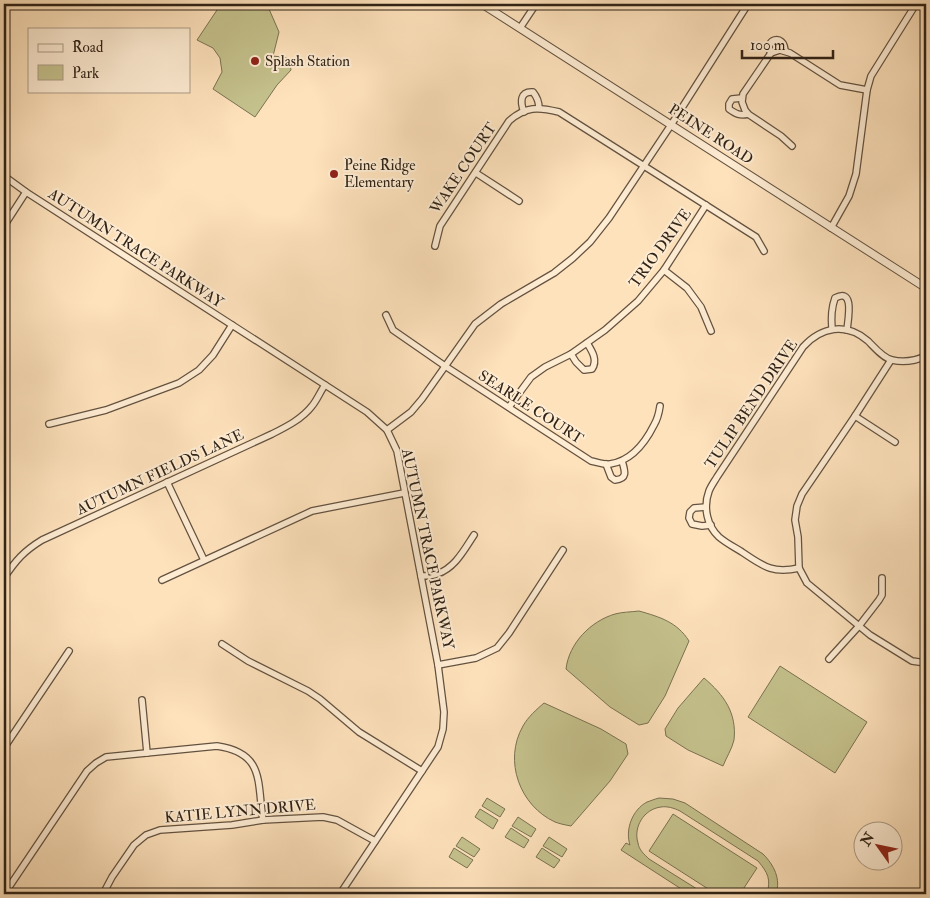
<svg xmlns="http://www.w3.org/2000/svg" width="930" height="898" viewBox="0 0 930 898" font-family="'IM FELL Double Pica',serif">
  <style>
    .green { fill: #c5c28d; stroke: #7a7252 }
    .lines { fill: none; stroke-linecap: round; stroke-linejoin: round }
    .minor-casing { stroke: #635240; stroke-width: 8 }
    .tertiary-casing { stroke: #635240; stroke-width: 9 }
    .minor { stroke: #feecd3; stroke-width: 5.5 }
    .tertiary { stroke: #feecd3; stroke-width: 7 }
    .poi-dot { fill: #8f2418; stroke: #feecd3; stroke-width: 2 }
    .labels { text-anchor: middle; stroke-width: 4; stroke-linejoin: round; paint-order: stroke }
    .poi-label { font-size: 15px; fill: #2f2216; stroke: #feecd3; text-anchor: start }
    .street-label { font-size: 15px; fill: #2f2216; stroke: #feecd3 }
  </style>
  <rect width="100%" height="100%" fill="#fee2bc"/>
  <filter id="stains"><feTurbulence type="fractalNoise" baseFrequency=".004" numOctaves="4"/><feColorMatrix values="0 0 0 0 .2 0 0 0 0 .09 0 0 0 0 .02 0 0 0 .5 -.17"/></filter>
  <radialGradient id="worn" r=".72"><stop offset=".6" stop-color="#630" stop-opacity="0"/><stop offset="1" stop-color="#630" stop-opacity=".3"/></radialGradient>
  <g class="green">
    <polygon points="221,4 259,4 269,9 279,32 273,56 289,58 291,70 277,85 255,117 213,89 222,72 220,58 213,48 197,40"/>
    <path d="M639 611C660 617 677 622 689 641L665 696 648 723 639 725 610 707 566 669C569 643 591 621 615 614 622 612 631 612 639 611Z"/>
    <polygon points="780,666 867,722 835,773 748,717"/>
    <path d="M704 678C724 695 737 713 734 740 732 749 726 758 723 766L688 750 666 736 665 729 678 708Z"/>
    <path d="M544 703 601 729 626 744 628 754 610 781 571 826C566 825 560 824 555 822 520 806 503 761 523 726 528 717 536 710 544 703Z"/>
    <polygon points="487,798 505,809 500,817 482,806"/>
    <path d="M659 798 673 799 685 803 763 854C774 865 781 879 776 894H767C771 879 768 873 758 861L680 811C674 808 667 806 661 807 644 809 633 827 638 843 639 850 644 854 649 859L705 894H689L621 850 626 843 630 845C625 830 632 810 647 802 650 801 655 799 659 798Z"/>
    <polygon points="480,809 498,820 493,829 475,817"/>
    <polygon points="673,814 757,868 740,894 716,894 649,851"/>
    <polygon points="518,817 536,829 531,837 512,826"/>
    <polygon points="511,828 529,840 524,848 505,837"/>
    <polygon points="462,837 480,849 474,857 456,846"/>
    <polygon points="549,837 567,849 562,857 543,846"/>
    <polygon points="454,848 473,860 467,868 449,857"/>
    <polygon points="542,848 560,860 554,868 536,857"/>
  </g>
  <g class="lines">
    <g class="minor-casing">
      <g id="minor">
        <polyline points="520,28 536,4"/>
        <path d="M771 53C763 40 784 32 785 51"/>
        <path d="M742 98 732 99 729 104V109C736 114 740 116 748 114"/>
        <path d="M524 112C520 102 520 91 533 92 537 97 539 101 539 108"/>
        <polyline points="792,146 781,136 748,114 745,110 742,102 743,94 771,53 780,50 790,53 840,85 867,90"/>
        <polyline points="476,173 519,201"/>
        <polyline points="4,176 26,192 367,412 387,430 397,451 438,665 444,712 443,729 438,747 340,894"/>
        <polyline points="4,226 26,192"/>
        <polyline points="831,228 849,196 856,174 867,90 871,76 916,4"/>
        <path d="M435 246 440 226 509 121C526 106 538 107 559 112L756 237 764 251"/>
        <polyline points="664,270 687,288 701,307 711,331"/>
        <path d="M386 315 393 330 445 366 591 461C597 462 604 465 610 464 631 461 645 443 654 425 657 420 659 413 660 406"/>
        <path d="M832 329C831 318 831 309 835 298 855 287 848 319 847 330"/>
        <path d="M571 354 576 362 584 370 592 369C598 360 592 351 587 343"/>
        <polyline points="891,360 855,416 802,494 797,506 795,520 798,537 799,568 807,583 870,635 912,661 926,663"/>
        <polyline points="509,407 531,377 545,367 571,354 605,330 638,301 664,270 706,205"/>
        <polyline points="855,416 895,442"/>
        <polyline points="49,424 106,410 179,383 199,370 213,355 232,325"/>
        <polyline points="387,430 411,412 422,399 475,324 501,304 554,273 573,258 590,242 609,218 671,125 748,4"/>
        <path d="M606 464 611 477 615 480C628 479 625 471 622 461"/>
        <polyline points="167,482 204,560"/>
        <polyline points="706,507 694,508 690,512 689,518 692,524 702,526 711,525"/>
        <path d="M799 568C772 574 763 566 742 552 734 547 726 543 719 537 707 526 703 507 709 491 711 486 714 482 717 477L803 347C821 327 846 322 868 341 874 347 883 358 892 360 905 363 915 361 926 356"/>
        <path d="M421 576C426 576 432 576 437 574 455 568 464 550 474 535"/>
        <path d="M4 578C16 560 24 551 42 540L272 434C286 427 302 419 312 406 317 400 320 392 325 385"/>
        <polyline points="162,580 312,511 404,493"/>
        <polyline points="222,644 248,661 308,691 320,699 359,732 422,771"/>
        <polyline points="829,659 859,626 879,600 882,595 882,578"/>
        <polyline points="438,665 476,658 497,648 509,633 563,550"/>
        <polyline points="142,700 147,753"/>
        <polyline points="4,748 69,651"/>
        <path d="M4 894 7 890 87 771 96 763 106 757 217 746C265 753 257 782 263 820"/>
        <polyline points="103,894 112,877 134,845 146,835 160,830 232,825 263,820 323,817 337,820 375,841"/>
      </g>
    </g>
    <g class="tertiary-casing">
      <polyline id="tertiary" points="482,4 926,288"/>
    </g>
    <use href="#minor" class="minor"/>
    <use href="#tertiary" class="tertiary"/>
  </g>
  <g class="poi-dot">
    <circle cx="255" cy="61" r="5"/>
    <circle cx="334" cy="174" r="5"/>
  </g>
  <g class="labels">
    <g class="poi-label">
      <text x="265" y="66">Splash Station</text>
      <text x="344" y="170">Peine Ridge<tspan x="344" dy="17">Elementary</tspan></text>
    </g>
    <g class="street-label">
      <text transform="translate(711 134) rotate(33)" y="5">PEINE ROAD</text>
      <text transform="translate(463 168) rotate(-56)" y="5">WAKE COURT</text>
      <text transform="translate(136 248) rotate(33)" y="5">AUTUMN TRACE PARKWAY</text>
      <text transform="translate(660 248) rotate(-54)" y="5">TRIO DRIVE</text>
      <text transform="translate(751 404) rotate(-56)" y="5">TULIP BEND DRIVE</text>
      <text transform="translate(531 407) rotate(33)" y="5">SEARLE COURT</text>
      <text transform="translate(160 472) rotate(-25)" y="5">AUTUMN FIELDS LANE</text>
      <text transform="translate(428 549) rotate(78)" y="5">AUTUMN TRACE PARKWAY</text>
      <text transform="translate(240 811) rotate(-5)" y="5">KATIE LYNN DRIVE</text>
    </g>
  </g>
  <rect width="930" height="898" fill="none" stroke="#fee2bc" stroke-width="20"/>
  <rect x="5" y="5" width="920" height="888" fill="none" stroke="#2f2216" stroke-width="2.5"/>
  <rect x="10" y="10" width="910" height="878" fill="none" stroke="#2f2216"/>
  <rect x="28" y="28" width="162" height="65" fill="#feecd3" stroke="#ab9b87"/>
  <rect x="38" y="44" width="25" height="8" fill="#feecd3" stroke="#ab9b87"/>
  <text x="72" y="52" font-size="15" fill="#2f2216">Road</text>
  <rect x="38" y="65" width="25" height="15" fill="#c5c28d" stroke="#ab9b87"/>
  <text x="72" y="78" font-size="15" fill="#2f2216">Park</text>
  <g transform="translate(878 846) rotate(303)"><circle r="24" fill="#feecd3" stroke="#ab9b87"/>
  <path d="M0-4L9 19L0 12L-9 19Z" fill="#8f2418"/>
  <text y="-8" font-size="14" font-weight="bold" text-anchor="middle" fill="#2f2216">N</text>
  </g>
  <path d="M742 50v8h91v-8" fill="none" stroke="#2f2216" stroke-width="2.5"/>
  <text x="750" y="50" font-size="15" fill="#2f2216" stroke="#feecd3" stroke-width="4" paint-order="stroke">100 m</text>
  <rect width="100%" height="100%" filter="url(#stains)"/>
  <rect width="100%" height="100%" fill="url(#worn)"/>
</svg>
